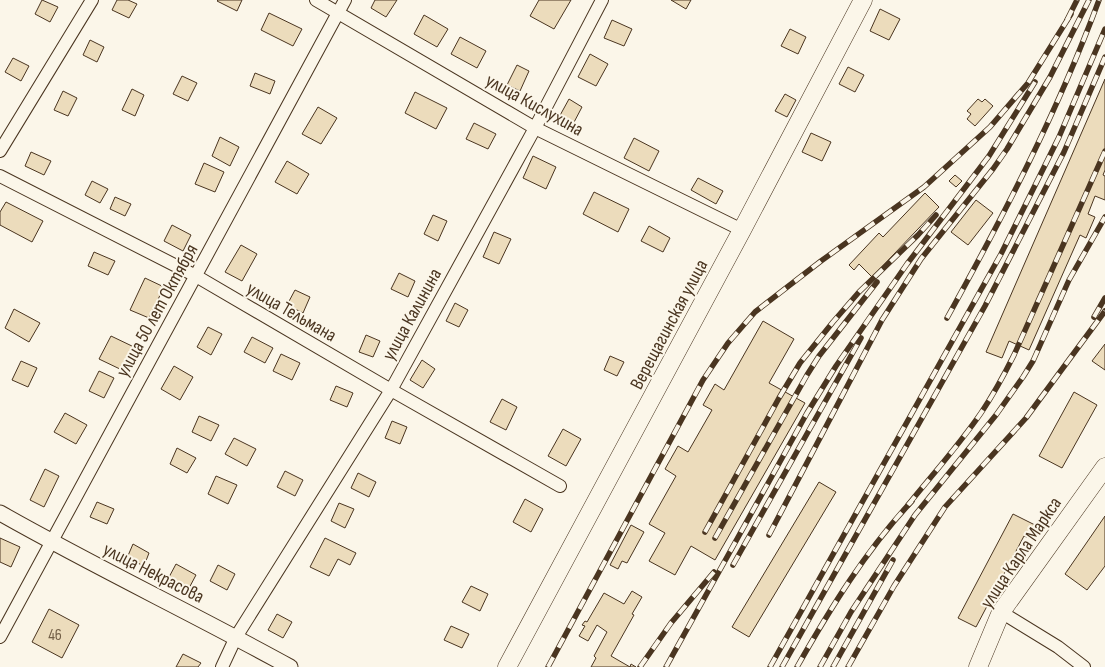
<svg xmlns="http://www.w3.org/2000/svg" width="1105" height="667" viewBox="0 0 1105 667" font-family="'Sofia Sans Condensed',sans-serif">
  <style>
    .building { fill: #ecdcbc; stroke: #4a3520 }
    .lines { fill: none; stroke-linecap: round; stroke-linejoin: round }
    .minor-casing { stroke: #4a3520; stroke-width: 14 }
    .tertiary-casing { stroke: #4a3520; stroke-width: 17 }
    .secondary-casing { stroke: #4a3520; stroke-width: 19 }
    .minor { stroke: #fbf6e9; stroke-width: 12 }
    .tertiary { stroke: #fbf6e9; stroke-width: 15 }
    .secondary { stroke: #fbf6e9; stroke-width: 18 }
    .rail-casing { stroke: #4a3520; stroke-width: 5.5 }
    .rail { stroke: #fbf6e9; stroke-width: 4; stroke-dasharray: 11; stroke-linecap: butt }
    .labels { text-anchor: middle; stroke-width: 4; stroke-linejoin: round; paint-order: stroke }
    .number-label { font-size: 16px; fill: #725f47 }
    .street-label { font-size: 19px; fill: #4a3520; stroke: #fbf6e9 }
  </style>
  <rect width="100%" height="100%" fill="#fbf6e9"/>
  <g class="building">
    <polygon points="42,0 58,7 50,22 35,14"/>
    <polygon points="117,0 128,0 137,4 129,18 112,10"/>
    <polygon points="218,0 242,0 237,11 217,1"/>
    <polygon points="375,0 397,0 386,17 371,8"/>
    <polygon points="539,0 571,0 554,29 530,16"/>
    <polygon points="671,0 691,0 686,9"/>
    <polygon points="880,9 900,19 889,40 870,31"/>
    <polygon points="269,13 302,29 293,46 261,30"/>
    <polygon points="424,15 448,29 437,47 414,34"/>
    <polygon points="612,20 632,29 624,46 604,38"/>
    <polygon points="790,29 806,37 798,54 781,46"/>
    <polygon points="460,37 486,51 477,68 451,54"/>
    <polygon points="90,40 104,47 97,62 83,55"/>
    <polygon points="590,54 608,64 596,86 578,77"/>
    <polygon points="13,58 29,66 21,81 5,72"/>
    <polygon points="517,65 529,71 520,91 507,85"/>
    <polygon points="848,67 864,75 855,92 839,84"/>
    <polygon points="255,73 275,81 270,94 250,86"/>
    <polygon points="182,76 197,83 188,101 173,94"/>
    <polygon points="1105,79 1105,170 1103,175 1105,176 1105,200 1095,196 1088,214 1095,217 1086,238 1080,235 1029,350 1009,341 1002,358 986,352"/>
    <polygon points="132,89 144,95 135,116 122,110"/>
    <polygon points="63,91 77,98 68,116 54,110"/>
    <polygon points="415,92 447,108 436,129 405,113"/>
    <polygon points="785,94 796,100 787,117 775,111"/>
    <polygon points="569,99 582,107 572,126 558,119"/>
    <polygon points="978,99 982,102 985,99 993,106 975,126 967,119 971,114 967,111"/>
    <polygon points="318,107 337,118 321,144 302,134"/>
    <polygon points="474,123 496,134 488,149 466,139"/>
    <polygon points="811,133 831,142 822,161 802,152"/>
    <polygon points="220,137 239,147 230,166 212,156"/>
    <polygon points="634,138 659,151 649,171 624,158"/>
    <polygon points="31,152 51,161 44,175 25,166"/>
    <polygon points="533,156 556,167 546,189 523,178"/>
    <polygon points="287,161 309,174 297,194 275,182"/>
    <polygon points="204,163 224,172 215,192 195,184"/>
    <polygon points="955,175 962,181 956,187 949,181"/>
    <polygon points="698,178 723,191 716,204 691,190"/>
    <polygon points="92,181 108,189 100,203 85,195"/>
    <polygon points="594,192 629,209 618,232 583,214"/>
    <polygon points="925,193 939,207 872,277 859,264 854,270 849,265 879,233 883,237"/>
    <polygon points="115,197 131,204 125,216 110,209"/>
    <polygon points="976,200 993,213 968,245 951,232"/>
    <polygon points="6,202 43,221 32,242 0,225 0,212"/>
    <polygon points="433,215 447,221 438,241 424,234"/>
    <polygon points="172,225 191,235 183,251 164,241"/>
    <polygon points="649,226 670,238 663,252 641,241"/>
    <polygon points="494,232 511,239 499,264 483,257"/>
    <polygon points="241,245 257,254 242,281 225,272"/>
    <polygon points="94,252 115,261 108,275 88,266"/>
    <polygon points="399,273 415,281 408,297 391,289"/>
    <polygon points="145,278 164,287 149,318 130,310"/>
    <polygon points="295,290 310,297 303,313 287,305"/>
    <polygon points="455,303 468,310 459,327 446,321"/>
    <polygon points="14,309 40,323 29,342 5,328"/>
    <polygon points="763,321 794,339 769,383 805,403 715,560 691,546 675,575 649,561 665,533 649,524 676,476 665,469 678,446 688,452 712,410 703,405 715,384 724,390"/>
    <polygon points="208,327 222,334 211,355 197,347"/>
    <polygon points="366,335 380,341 373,357 359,352"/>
    <polygon points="111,336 134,347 122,370 99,359"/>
    <polygon points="252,337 273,348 265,363 244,352"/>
    <polygon points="1105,344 1105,370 1092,361"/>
    <polygon points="281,354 300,363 292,380 273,371"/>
    <polygon points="610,356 624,362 617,376 604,370"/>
    <polygon points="422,360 435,369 423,388 410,380"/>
    <polygon points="21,361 37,368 28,387 12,380"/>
    <polygon points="174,366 193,377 180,400 161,389"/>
    <polygon points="99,371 114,378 104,398 89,391"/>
    <polygon points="336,386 353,393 347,407 330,400"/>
    <polygon points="1074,392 1097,405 1062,468 1039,456"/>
    <polygon points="502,399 517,407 506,430 490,422"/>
    <polygon points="65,413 87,425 76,444 54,432"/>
    <polygon points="199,416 219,425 211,441 192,432"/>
    <polygon points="392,421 407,427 400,444 385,438"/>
    <polygon points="563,429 581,439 566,466 548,456"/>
    <polygon points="234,438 256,449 247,466 225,454"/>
    <polygon points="177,448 196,458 187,473 170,464"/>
    <polygon points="45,469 59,476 44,507 30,500"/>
    <polygon points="285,471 303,480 295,496 277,487"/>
    <polygon points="358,473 376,482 369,497 351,488"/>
    <polygon points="216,476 237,485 228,504 208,494"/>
    <polygon points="819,482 836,492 749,637 732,627"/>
    <polygon points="525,499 543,509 531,532 513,522"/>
    <polygon points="97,502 114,509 107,524 90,517"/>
    <polygon points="339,503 354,509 345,528 331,521"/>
    <polygon points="1013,514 1035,525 1029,538 1024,536 976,627 958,618"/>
    <polygon points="1105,516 1105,566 1087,590 1065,574"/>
    <polygon points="631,525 644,532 627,563 622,561 618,569 610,565"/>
    <polygon points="0,538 20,547 11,567 0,562"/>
    <polygon points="325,538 356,553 350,565 338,559 329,576 310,567"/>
    <polygon points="133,544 149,553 144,566 127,558"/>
    <polygon points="176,564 196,575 188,590 168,579"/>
    <polygon points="218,565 235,574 227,590 210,581"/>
    <polygon points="471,586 488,594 480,611 462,602"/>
    <polygon points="632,591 642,597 632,614 634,615 611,656 630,667 631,664 636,667 591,667 596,658 594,656 607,632 597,625 588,641 579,636 585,626 582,625 585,621 587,622 604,593 624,604"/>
    <polygon points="49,609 79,625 62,658 32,642"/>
    <polygon points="277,614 292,622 283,638 268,630"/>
    <polygon points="451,626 469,634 462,648 444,640"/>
    <polygon points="183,654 201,663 198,667 176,667"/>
  </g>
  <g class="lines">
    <g class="minor-casing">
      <g id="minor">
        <polyline points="316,0 535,128 742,230"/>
        <polyline points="0,151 92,0"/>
        <polyline points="0,176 196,276 391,390 560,486"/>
        <polyline points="1001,612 1058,647 1084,667"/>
        <polyline points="0,637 345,0"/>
        <polyline points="222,667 236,637 391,390 535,128 602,0"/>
      </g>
    </g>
    <g class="tertiary-casing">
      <path id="tertiary" d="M0 513C95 567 194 614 290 667"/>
    </g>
    <g class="secondary-casing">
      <g id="secondary">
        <polyline points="507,667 742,230 863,0"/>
        <polyline points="978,667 1001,612 1105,467"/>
      </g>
    </g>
    <use href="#minor" class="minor"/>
    <use href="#tertiary" class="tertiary"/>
    <use href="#secondary" class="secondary"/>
    <g class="rail-casing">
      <g id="rail">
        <polyline points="1067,20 1077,0"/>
        <polyline points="1094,317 1105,298"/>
        <path d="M947 318C1004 215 1058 111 1099 0"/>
        <path d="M908 505C933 474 959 445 981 413 993 395 1004 375 1014 355L1105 151"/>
        <polyline points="705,532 779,398 800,363 833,322 859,292 918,235 936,215"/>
        <polyline points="769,535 882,320 921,259 993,169 1007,149 1050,77 1089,0"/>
        <polyline points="715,538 807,375 819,356 877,282"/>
        <polyline points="733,565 861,338"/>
        <polyline points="548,667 703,380 728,343 755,312 821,261 924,187 990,127 1028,83 1071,14"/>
        <polyline points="640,667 671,623 714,572"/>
        <polyline points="666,667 807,413 836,366 907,264 989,156 1035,82"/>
        <polyline points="770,667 1001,254 1059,137 1105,29"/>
        <polyline points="782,667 985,306 1064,152 1105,57"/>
        <path d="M797 667C830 609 866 550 912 501"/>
        <polyline points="820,667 851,612 915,515 996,415 1023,377 1033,361 1069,280 1105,217"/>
        <polyline points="833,667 893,560"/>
        <polyline points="848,667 894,586 945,507 1026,418 1105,311"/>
      </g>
    </g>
    <use href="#rail" class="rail"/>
  </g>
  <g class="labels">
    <g class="number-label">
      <text x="55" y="640">46</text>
    </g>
    <g class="street-label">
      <text transform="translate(535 104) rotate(29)" y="7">улица Кислухина</text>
      <text transform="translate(156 310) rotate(-61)" y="7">улица 50 лет Октября</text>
      <text transform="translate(292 311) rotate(30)" y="7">улица Тельмана</text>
      <text transform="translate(411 314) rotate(-61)" y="7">улица Калинина</text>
      <text transform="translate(668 324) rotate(-62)" y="7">Верещагинская улица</text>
      <text transform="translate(1020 552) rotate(-56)" y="7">улица Карла Маркса</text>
      <text transform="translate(154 572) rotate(27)" y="7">улица Некрасова</text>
    </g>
  </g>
</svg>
